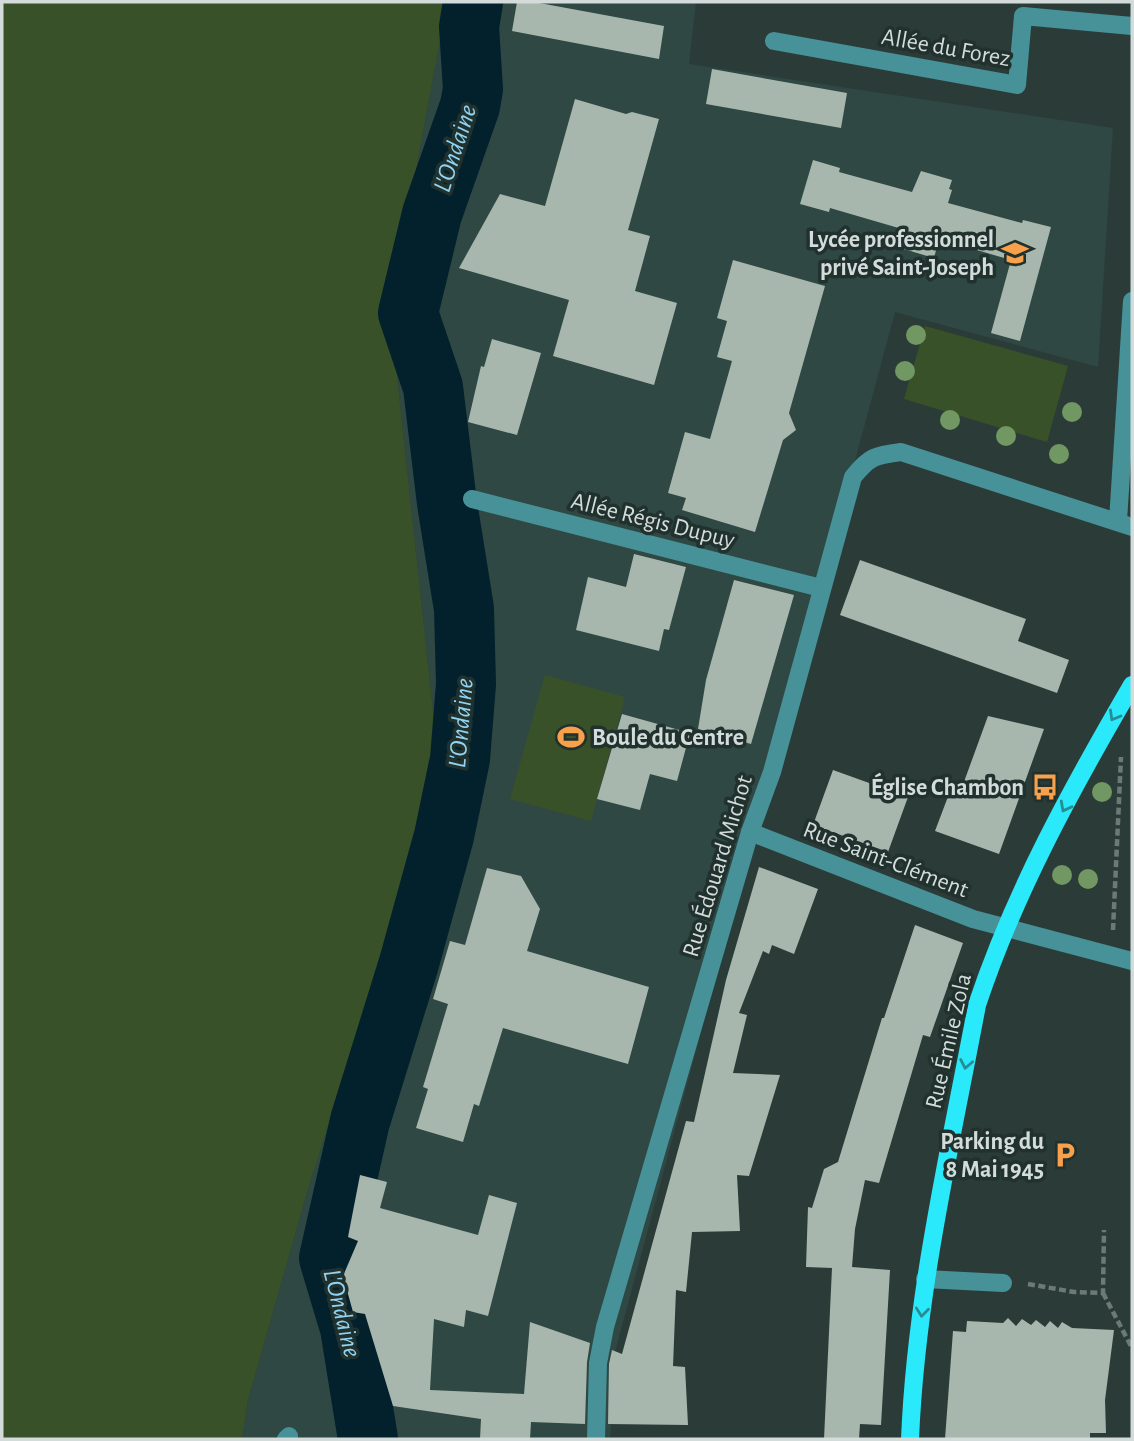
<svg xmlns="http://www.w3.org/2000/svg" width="1134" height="1441" viewBox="0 0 1134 1441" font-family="'Alegreya Sans',sans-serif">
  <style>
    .built { fill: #2f4843 }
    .green { fill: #395128 }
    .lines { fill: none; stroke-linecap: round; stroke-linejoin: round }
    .river { stroke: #03212d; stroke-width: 60 }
    .building { fill: #a8b7ad }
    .path { stroke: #6c7a77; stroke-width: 4.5; stroke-dasharray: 7 3.5; stroke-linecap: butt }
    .minor { stroke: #479199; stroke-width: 18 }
    .major { stroke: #2ae9fa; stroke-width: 18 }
    .tree { fill: #719762 }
    .oneway { stroke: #268d94 }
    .labels { text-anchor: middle; stroke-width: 7; stroke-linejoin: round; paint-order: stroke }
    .street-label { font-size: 24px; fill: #d3dcda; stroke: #21312e }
    .poi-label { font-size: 24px; font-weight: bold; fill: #d3dcda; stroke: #21312e; text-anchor: end }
    .water-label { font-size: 26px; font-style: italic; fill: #90d4f3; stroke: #21312e }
  </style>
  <rect width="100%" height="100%" fill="#2b3c38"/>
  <polygon class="built" points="447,2 696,2 689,64 1113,128 1098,367 895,312 615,1352 610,1439 242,1439 248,1400 307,1192 440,776 390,311"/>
  <g class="green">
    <polygon points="2,2 447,2 390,311 440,776 307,1192 248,1400 242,1439 2,1439"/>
    <polygon points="925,326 1068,366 1047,442 904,399"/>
    <polygon points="545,675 625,697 591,821 510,799"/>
  </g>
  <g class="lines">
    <polyline class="river" points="368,1439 350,1328 329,1258 360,1121 409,963 444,836 460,759 466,684 464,609 447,503 433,387 408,313 432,214 470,106 473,89 469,27 473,2"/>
  </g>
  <g class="building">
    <polygon points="517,2 534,2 664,26 659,59 512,31"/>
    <polygon points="712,69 847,93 841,128 706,104"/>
    <polygon points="575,99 626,114 632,112 659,119 628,230 650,236 635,291 677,303 654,385 553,356 569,300 459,268 500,194 545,206"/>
    <polygon points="813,160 840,168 839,172 912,192 921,171 952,180 949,189 952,190 948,203 1022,223 1023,220 1051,227 1020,341 991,333 1011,260 939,239 934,258 897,247 902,229 830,208 829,212 800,204"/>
    <polygon points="733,260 825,286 789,413 796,430 783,440 755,532 682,510 686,498 668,493 685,432 710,439 732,361 717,357 727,321 717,318"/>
    <polygon points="492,339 541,353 517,435 468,422 481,366 484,367"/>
    <polygon points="634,554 686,567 669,630 664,629 659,651 576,630 588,577 626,587"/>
    <polygon points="860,560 1026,619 1018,641 1069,660 1057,693 840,615"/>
    <polygon points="734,580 794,595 751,744 698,729 706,680"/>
    <polygon points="622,714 690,733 677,781 650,774 640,810 597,799"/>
    <polygon points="988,716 1044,729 999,854 935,831 952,786 961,790"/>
    <polygon points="833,770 908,797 888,852 813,825"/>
    <polygon points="759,867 818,889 794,954 772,945 769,954 763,951 739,1013 747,1015 733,1073 780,1075 749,1176 737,1175 740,1231 692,1232 686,1292 676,1290 673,1366 685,1367 688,1425 608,1424 609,1364 612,1350 622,1354 686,1121 694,1122 726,980"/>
    <polygon points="487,868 521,876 540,909 527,951 649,987 628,1064 503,1028 479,1106 474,1104 463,1142 416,1128 428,1089 423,1087 448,1004 433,999 450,941 465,945"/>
    <polygon points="915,925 963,943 930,1037 923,1035 879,1183 865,1180 855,1229 852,1267 890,1270 881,1425 860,1424 859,1439 824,1439 832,1268 806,1267 808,1207 812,1208 824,1169 838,1162 882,1018 884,1018"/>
    <polygon points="360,1175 387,1182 380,1208 478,1235 489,1195 517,1203 488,1316 466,1310 464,1327 434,1319 430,1390 524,1394 530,1322 590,1343 587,1362 585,1424 531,1422 530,1439 480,1439 481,1419 393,1406 365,1314 353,1312 343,1276 358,1241 348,1237"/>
    <polygon points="1008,1318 1016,1326 1022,1319 1031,1325 1036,1320 1045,1327 1050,1321 1058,1328 1062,1322 1072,1328 1114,1330 1105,1400 1106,1433 1090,1433 1090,1439 945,1439 953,1331 966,1332 967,1321 1003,1323"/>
  </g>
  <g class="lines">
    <g class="path">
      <polyline points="1113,930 1121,757"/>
      <polyline points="1028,1284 1074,1292 1103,1293 1104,1230"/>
      <polyline points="1103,1293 1132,1348"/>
    </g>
    <g class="minor">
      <polyline points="774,41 1017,85 1023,16 1132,26"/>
      <polyline points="472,499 821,588"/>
      <polyline points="1118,521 1132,301"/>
      <polyline points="750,832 973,919 1132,961"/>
      <polyline points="925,1279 1003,1283"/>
      <polyline points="286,1439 289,1436"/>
      <path d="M596 1439 598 1363 605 1327 750 832 772 772 853 477C869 457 875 455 901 452L1132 527"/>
    </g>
    <path class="major" d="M910 1439C916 1293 950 1149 977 1005 1014 893 1072 788 1132 685"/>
  </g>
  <g class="tree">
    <circle cx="916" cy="335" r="10"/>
    <circle cx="905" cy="371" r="10"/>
    <circle cx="1072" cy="412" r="10"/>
    <circle cx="950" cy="420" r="10"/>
    <circle cx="1006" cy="436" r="10"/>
    <circle cx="1059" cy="454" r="10"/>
    <circle cx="1102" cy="792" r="10"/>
    <circle cx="1062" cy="875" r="10"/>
    <circle cx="1088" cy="879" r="10"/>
  </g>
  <defs><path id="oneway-chevron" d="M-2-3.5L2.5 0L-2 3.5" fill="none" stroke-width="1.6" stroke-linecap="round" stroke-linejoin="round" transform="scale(1.75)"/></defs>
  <g class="oneway">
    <use href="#oneway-chevron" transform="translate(1114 716) rotate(120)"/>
    <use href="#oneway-chevron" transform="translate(1065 807) rotate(118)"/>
    <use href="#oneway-chevron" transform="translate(966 1064) rotate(101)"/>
    <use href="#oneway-chevron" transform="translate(922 1312) rotate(96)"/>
  </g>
  <defs>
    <g id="school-bare" transform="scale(2.1)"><path d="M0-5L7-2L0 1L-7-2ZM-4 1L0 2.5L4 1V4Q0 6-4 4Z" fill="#f8a14a" stroke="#21312e" stroke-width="2.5" paint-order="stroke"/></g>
    <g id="stadium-bare" transform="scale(2.1)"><path d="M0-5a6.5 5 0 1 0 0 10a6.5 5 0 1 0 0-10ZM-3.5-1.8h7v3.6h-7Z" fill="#f8a14a" stroke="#21312e" stroke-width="2.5" paint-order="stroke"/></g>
    <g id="bus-bare" transform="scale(2.1)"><path d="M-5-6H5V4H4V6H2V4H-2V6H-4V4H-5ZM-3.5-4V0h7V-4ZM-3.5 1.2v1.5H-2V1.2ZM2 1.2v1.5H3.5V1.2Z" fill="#f8a14a" stroke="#21312e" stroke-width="2.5" paint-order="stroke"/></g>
    <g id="parking-bare" transform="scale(2.1)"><path d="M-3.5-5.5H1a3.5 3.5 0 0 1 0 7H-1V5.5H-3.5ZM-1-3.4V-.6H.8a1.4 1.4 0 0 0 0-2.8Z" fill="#f8a14a" stroke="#21312e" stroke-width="2.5" paint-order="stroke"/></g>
  </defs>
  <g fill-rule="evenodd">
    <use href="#school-bare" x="1015" y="253"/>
    <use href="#stadium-bare" x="571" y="737"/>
    <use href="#bus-bare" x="1045" y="787"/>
    <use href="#parking-bare" x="1065" y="1155"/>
  </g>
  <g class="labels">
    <g class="street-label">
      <text transform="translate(946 47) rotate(10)" y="8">Allée du Forez</text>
      <text transform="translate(653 520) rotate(14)" y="8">Allée Régis Dupuy</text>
      <text transform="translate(886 859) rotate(21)" y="8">Rue Saint-Clément</text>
      <text transform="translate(717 866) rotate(-73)" y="8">Rue Édouard Michot</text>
      <text transform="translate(948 1041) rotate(-77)" y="8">Rue Émile Zola</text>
    </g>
    <g class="poi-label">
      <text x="994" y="247">Lycée professionnel<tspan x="994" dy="28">privé Saint-Joseph</tspan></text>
      <text x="592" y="745" text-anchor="start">Boule du Centre</text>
      <text x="1024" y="795">Église Chambon</text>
      <text x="1044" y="1149">Parking du<tspan x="1044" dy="28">8 Mai 1945</tspan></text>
    </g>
    <g class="water-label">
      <text transform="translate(454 148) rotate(-72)" y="9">L'Ondaine</text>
      <text transform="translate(460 723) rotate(-85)" y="9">L'Ondaine</text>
      <text transform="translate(343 1313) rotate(76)" y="9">L'Ondaine</text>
    </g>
  </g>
  <rect width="1134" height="1441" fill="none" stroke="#d3dcda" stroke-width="7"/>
</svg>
